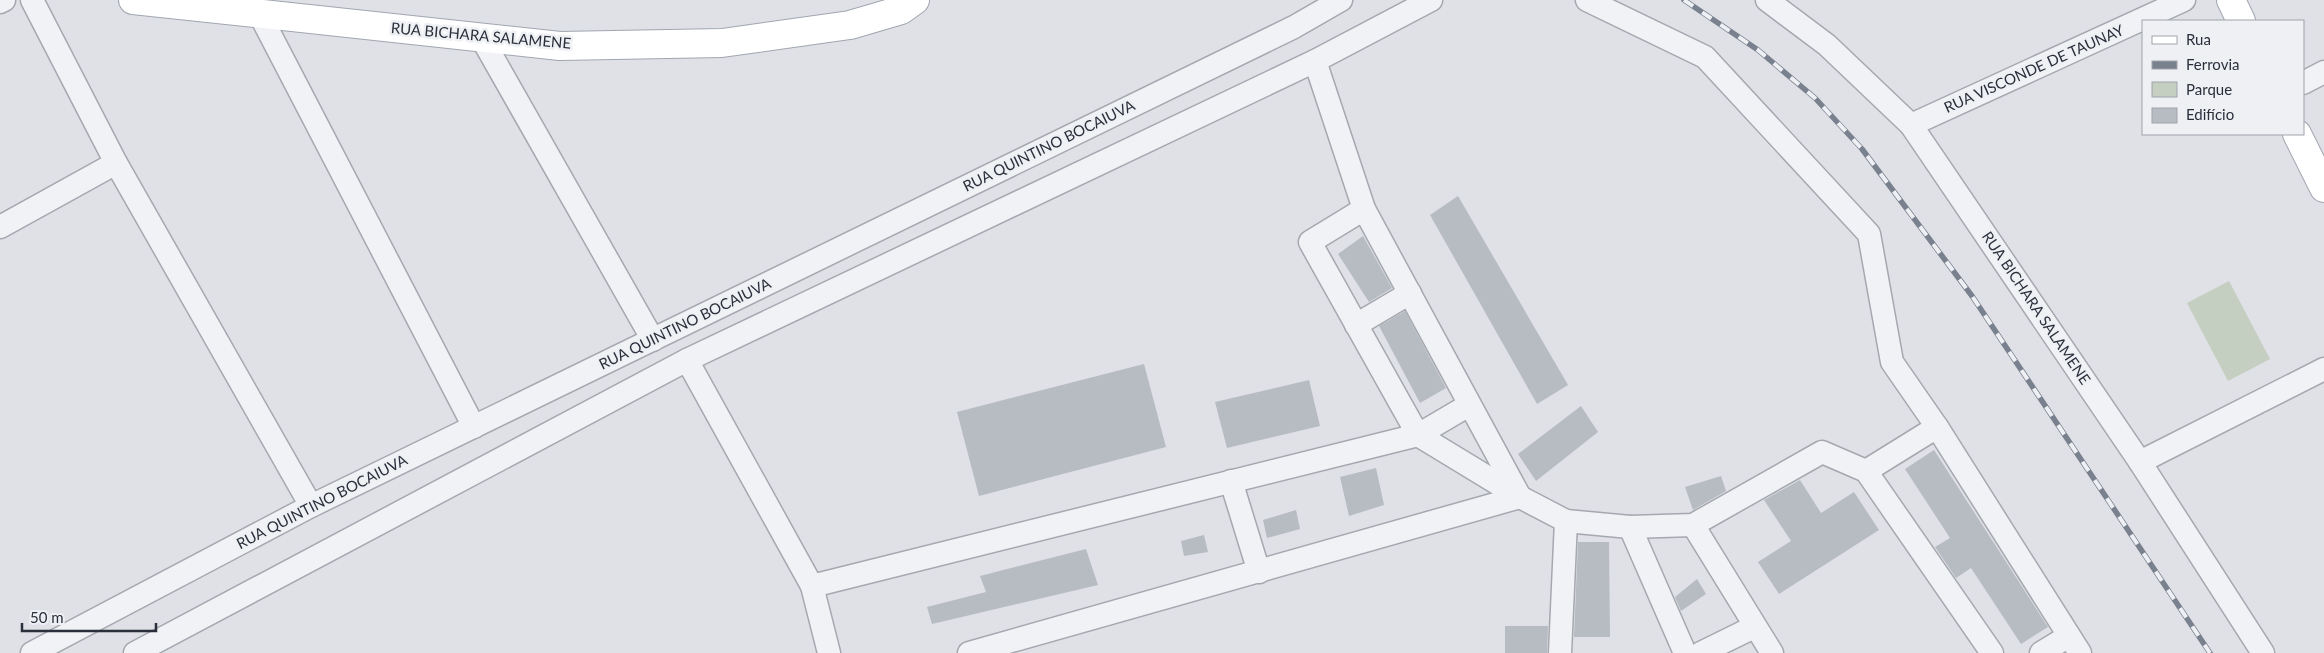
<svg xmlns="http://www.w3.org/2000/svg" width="2324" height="653" viewBox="0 0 2324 653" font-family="Lato,sans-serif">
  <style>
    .green { fill: #c4cfc1 }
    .building { fill: #b7bbc2 }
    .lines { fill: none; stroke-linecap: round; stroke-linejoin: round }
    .minor-casing { stroke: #a5a8af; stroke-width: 25 }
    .major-casing { stroke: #a0a6b0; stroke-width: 30 }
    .minor { stroke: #f1f2f5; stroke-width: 22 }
    .major { stroke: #fff; stroke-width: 28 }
    .rail-casing { stroke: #7a818e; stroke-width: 5.5 }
    .rail { stroke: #eef0f4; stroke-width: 4; stroke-dasharray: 11; stroke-linecap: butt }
    .labels { text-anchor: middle; stroke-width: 5; stroke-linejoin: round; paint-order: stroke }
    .street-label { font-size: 15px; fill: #2a2f3b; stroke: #eef0f4 }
  </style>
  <rect width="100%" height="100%" fill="#dfe1e6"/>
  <polygon class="green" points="2229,281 2270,359 2228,381 2187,303"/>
  <g class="building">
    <polygon points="1458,196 1568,385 1537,404 1430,215"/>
    <polygon points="1363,236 1392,288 1369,302 1338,254"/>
    <polygon points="1405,311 1446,388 1420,403 1379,326"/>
    <polygon points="1144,364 1166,447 979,496 957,412"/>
    <polygon points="1309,380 1320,426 1227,448 1215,402"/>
    <polygon points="1581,406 1598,432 1536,481 1518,454"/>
    <polygon points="1934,450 2048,627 2021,644 1971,568 1956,578 1935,547 1950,538 1905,469"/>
    <polygon points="1376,468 1384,505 1349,516 1340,477"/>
    <polygon points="1721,476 1726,491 1693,510 1685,487"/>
    <polygon points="1800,480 1821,513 1854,492 1879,530 1779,594 1758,562 1791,541 1764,500"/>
    <polygon points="1296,510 1300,529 1267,538 1263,520"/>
    <polygon points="1204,535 1208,552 1184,556 1181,541"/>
    <polygon points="1578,542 1609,542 1610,637 1574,637"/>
    <polygon points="1086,549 1098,585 932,624 927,607 986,592 980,576"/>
    <polygon points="1697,579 1706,594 1681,611 1675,597"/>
    <polygon points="1505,626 1548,626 1547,653 1505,653"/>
  </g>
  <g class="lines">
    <g class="minor-casing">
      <g id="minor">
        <polyline points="32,0 116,163 311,506"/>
        <polyline points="1587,0 1705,57 1869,234 1892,362 1937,427"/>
        <polyline points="1767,0 1827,45 1911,125 2140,462 2263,653"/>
        <polyline points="0,2 4,0"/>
        <polyline points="259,13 474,427"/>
        <polyline points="481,37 653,340"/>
        <polyline points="2303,83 2324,72"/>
        <polyline points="1911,125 2184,0"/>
        <polyline points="1364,209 1315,61 1431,0"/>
        <polyline points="0,227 116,163"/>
        <polyline points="1356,325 1410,293"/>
        <polyline points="687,360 1315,61"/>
        <polyline points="2140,462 2324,369"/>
        <polyline points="1866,471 1937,427 2080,653"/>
        <polyline points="1231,481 1259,572"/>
        <polyline points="1566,521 1630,527 1693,525 1822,452 1866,471 1992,653"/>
        <polyline points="1693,525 1772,653"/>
        <polyline points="1630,527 1685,653"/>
        <polyline points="812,586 1418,435 1520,497 1566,521 1560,653"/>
        <polyline points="32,653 311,506 1294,27 1341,0"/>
        <polyline points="135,653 687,360 812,586 829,653"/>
        <polyline points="969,653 1520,497 1364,209 1310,242 1418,435 1469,405"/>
        <polyline points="1701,653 1754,627"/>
        <polyline points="2041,653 2069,636"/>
      </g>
    </g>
    <g class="major-casing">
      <g id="major">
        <polyline points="133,0 560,46 722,43 850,25 901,10 915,0"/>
        <polyline points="2231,0 2241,21"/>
        <polyline points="2297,134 2324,188"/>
      </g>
    </g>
    <use href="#minor" class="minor"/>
    <use href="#major" class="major"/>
    <g class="rail-casing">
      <polyline id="rail" points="1684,0 1758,50 1815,98 1862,149 1972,296 2210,653"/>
    </g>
    <use href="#rail" class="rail"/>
  </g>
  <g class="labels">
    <g class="street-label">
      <text transform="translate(481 36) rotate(5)" y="5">RUA BICHARA SALAMENE</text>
      <text transform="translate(2034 69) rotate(-24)" y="5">RUA VISCONDE DE TAUNAY</text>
      <text transform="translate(1049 146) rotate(-26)" y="5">RUA QUINTINO BOCAIUVA</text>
      <text transform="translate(2036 308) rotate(56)" y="5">RUA BICHARA SALAMENE</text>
      <text transform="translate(685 324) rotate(-26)" y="5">RUA QUINTINO BOCAIUVA</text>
      <text transform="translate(322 502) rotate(-27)" y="5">RUA QUINTINO BOCAIUVA</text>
    </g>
  </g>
  <rect x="2142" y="20" width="162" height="115" fill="#eef0f4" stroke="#a0a3aa"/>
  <rect x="2152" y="36" width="25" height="8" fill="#ffffff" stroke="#a0a3aa"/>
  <text x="2186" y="45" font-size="15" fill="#2a2f3b">Rua</text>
  <rect x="2152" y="61" width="25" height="8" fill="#7a818e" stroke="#a0a3aa"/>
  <text x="2186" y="70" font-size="15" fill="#2a2f3b">Ferrovia</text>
  <rect x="2152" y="82" width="25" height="15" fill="#c4cfc1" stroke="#a0a3aa"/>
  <text x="2186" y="95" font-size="15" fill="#2a2f3b">Parque</text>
  <rect x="2152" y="108" width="25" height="15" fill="#b7bbc2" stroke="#a0a3aa"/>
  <text x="2186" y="120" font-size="15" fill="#2a2f3b">Edifício</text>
  <path d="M22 623v8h134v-8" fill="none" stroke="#2a2f3b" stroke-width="2.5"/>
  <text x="30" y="623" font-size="15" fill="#2a2f3b" stroke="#eef0f4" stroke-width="4" paint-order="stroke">50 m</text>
</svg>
